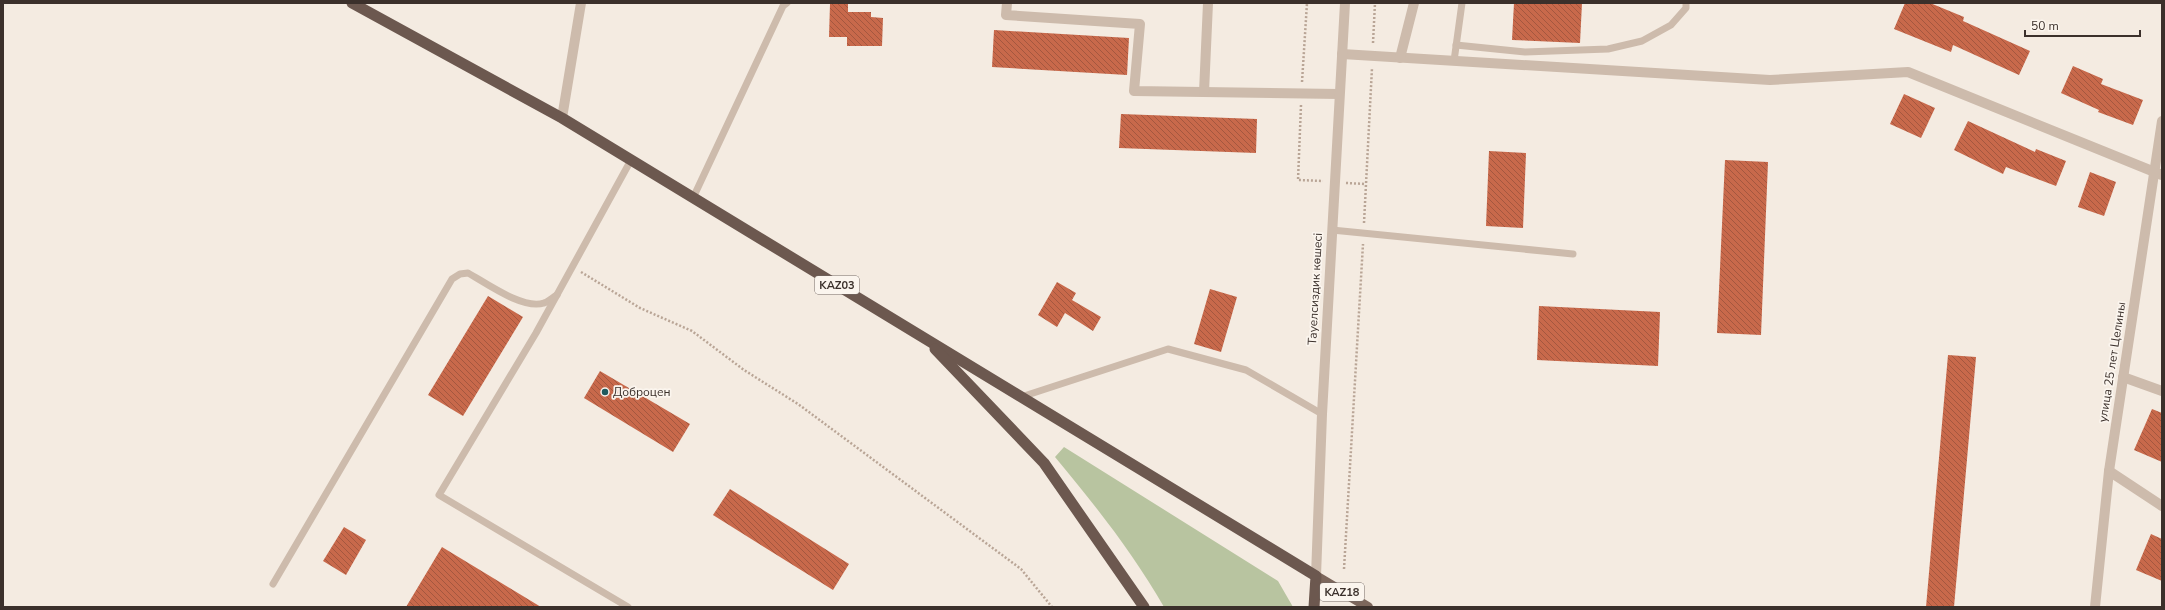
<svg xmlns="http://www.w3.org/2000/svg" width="2165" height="610" viewBox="0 0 2165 610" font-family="'Nunito Sans',sans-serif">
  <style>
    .grass { fill: #b8c4a0 }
    .building { fill: url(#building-back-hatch) }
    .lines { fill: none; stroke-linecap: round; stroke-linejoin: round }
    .path { stroke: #b9a596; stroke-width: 2.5; stroke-dasharray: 2 2; stroke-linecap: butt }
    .service { stroke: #cdbbac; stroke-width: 7 }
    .minor { stroke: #cdbbac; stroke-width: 10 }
    .tertiary { stroke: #cdbbac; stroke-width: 10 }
    .primary { stroke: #7d675c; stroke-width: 10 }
    .trunk { stroke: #6c584f; stroke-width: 11 }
    .poi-dot { fill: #1f5a5e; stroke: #fbf5ee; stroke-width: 1.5 }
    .labels { text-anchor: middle; stroke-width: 3.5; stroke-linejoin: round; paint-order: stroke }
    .shield { fill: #fbf5ee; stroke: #756b66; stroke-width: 1 }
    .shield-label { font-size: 11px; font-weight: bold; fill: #3b302b }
    .street-label { font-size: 12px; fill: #3b302b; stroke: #fbf5ee }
    .poi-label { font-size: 12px; fill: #3b302b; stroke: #fbf5ee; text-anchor: start }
  </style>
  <defs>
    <pattern id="building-back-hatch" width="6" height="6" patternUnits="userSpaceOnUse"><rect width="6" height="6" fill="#c8694b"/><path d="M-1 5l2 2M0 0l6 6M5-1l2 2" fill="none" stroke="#a4573f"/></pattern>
  </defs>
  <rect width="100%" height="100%" fill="#f4ebe1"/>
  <path class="grass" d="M1064 447 1278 581 1293 607H1164C1133 553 1095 505 1055 457Z"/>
  <g class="building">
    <polygon points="1514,3 1582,3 1580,43 1512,40"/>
    <polygon points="1905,3 1930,3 1964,17 1963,21 2030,51 2019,75 1953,45 1951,52 1894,29"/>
    <polygon points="830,4 848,4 848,12 871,12 871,17 883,18 882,46 847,46 847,37 829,37"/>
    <polygon points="994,30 1129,38 1127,75 992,67"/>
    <polygon points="2073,66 2103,79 2101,84 2143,100 2133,125 2098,112 2099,110 2061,93"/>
    <polygon points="1904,94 1935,108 1921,138 1890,124"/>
    <polygon points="1121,114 1257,119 1256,153 1119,148"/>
    <polygon points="1968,121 2035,152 2036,149 2066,161 2056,186 2006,167 2003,174 1954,150"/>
    <polygon points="1489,151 1526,153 1523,228 1486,226"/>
    <polygon points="1725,160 1768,162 1761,335 1717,333"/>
    <polygon points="2090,172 2116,182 2104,216 2078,207"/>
    <polygon points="1057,282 1076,293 1072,300 1101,317 1093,331 1065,313 1057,327 1038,315"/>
    <polygon points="1210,289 1237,297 1221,352 1194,344"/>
    <polygon points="488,296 523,317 463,416 428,395"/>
    <polygon points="1539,306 1660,312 1658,366 1537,360"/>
    <polygon points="1948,355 1976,357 1954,607 1926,607"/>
    <polygon points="600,371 690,424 673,452 584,398"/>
    <polygon points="2152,409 2162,413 2162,462 2134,450"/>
    <polygon points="730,489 849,564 833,590 713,515"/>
    <polygon points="344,527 366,540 346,575 323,561"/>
    <polygon points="2151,534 2162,539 2162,581 2136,570"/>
    <polygon points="442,547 541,607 406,607"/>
  </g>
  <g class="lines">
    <g class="path">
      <polyline points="1373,43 1375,3"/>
      <polyline points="1302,82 1307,3"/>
      <polyline points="1301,105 1298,180 1323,181"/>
      <polyline points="1346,183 1366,184"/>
      <polyline points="1364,223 1372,68"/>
      <polyline points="581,272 640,308 692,331 744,370 798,404 1021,569 1052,607"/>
      <polyline points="1344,569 1363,244"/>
    </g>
    <g class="service">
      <polyline points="1456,45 1525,52 1608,49 1642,41 1671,25 1686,8 1686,3"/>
      <polyline points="1454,61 1462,3"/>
      <polyline points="693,198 783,6 787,3"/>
      <polyline points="1332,230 1573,254"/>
      <polyline points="1021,397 1168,349 1246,370 1322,414"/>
      <path d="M273 584 452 279 460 274 468 273C486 283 523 310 544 303 548 302 553 297 557 295"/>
      <polyline points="628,607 439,495 536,333 631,160"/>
    </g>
    <g class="minor">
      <polyline points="1007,3 1006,15 1140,24 1134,91 1339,94"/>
      <polyline points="1342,54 1770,80 1908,72 2162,175"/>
      <polyline points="1400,58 1414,3"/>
      <polyline points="1204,92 1208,3"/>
      <polyline points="562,118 581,3"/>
      <polyline points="2123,377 2162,391"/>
      <polyline points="2109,471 2162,506"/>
      <polyline points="2095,607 2109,471 2162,121"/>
    </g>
    <polyline class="tertiary" points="1316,576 1322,414 1345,3"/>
    <polyline class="primary" points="1316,576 1368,607"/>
    <g class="trunk">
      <polyline points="352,3 562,118 1316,576 1314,607"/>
      <polyline points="935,349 1044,463 1144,607"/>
    </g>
  </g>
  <circle class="poi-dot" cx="605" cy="392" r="4"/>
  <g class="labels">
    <g class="shield">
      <rect x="815" y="276" width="44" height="18" rx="3"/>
      <rect x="1320" y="583" width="44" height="18" rx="3"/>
    </g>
    <g class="shield-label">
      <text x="837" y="289">KАZ03</text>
      <text x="1342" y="596">KAZ18</text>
    </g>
    <g class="street-label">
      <text transform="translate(1315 289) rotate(-87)" y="4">Тауелсиздик көшесі</text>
      <text transform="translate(2112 362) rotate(-81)" y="4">улица 25 лет Целины</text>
    </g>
    <g class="poi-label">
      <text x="613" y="396">Доброцен</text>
    </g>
  </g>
  <rect width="2165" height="610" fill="none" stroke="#3b302b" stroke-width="8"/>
  <path d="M2025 30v6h115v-6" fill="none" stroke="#3b302b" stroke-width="2"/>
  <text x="2031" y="30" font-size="12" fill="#3b302b" stroke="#fbf5ee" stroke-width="3" paint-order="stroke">50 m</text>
</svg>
